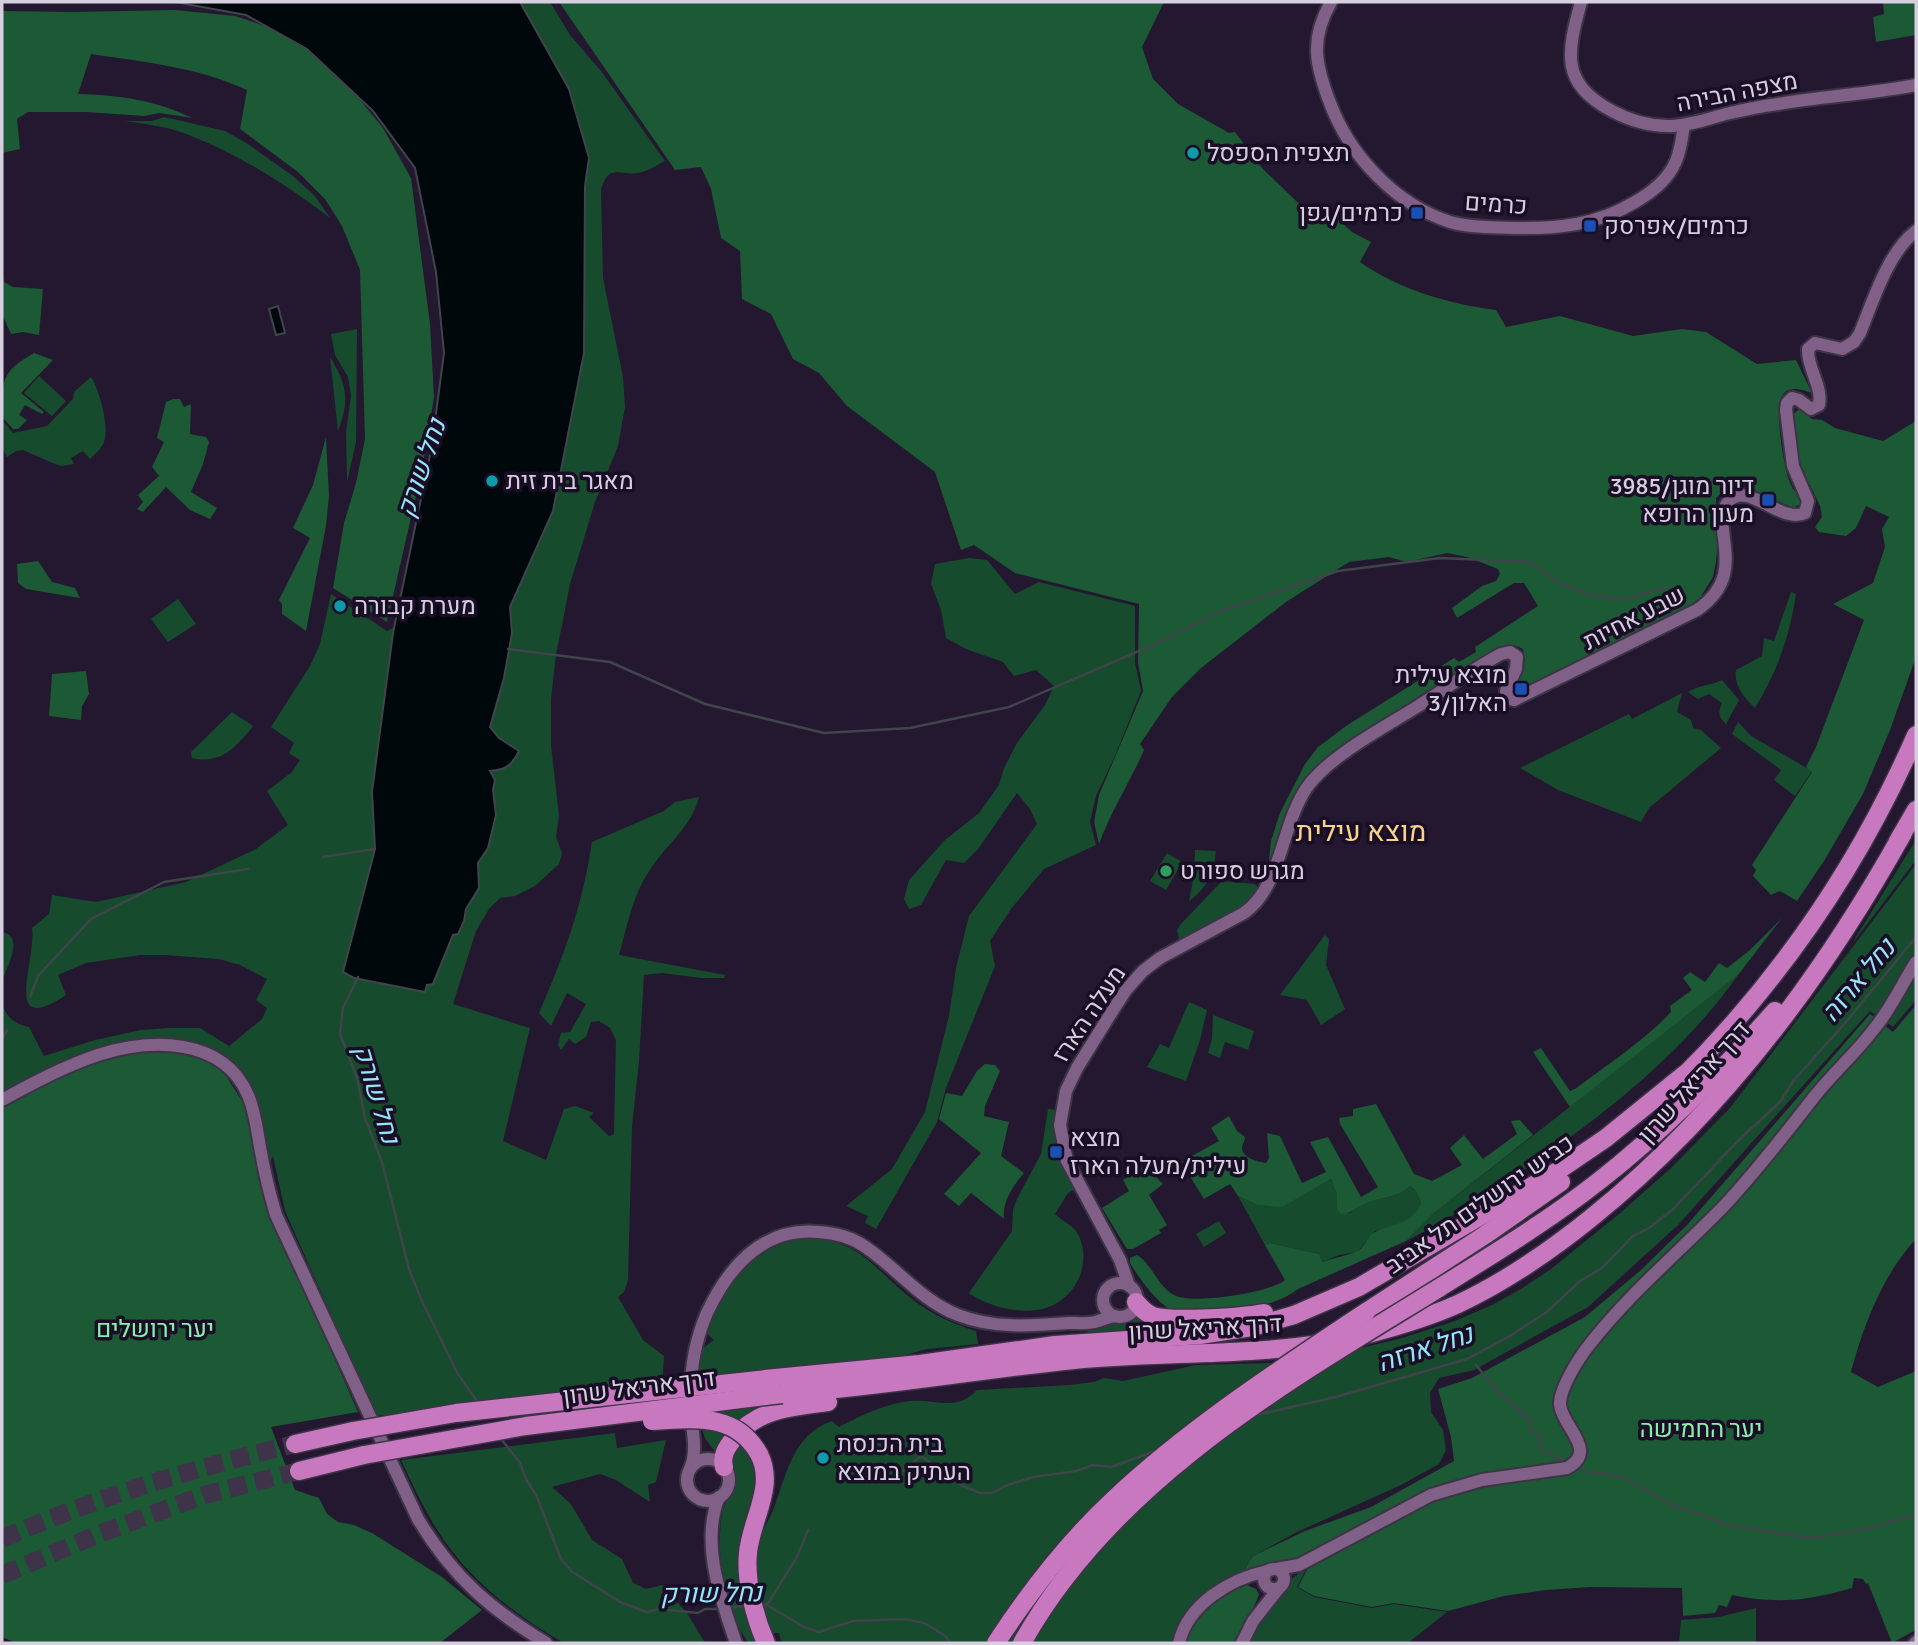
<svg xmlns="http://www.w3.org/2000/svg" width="1918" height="1645" viewBox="0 0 1918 1645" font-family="Signika,Heebo,sans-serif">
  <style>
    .green { fill: #164c2d }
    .forest { fill: #1c5935 }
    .water { fill: #00080b; stroke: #40444b; stroke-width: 2 }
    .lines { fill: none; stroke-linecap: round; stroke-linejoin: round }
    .stream { stroke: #40444b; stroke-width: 2.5 }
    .highway-tunnel { stroke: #3e3349; stroke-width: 18; stroke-dasharray: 18 9; stroke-linecap: butt }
    .secondary-casing { stroke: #3c3446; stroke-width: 16 }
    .highway-casing { stroke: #3c3446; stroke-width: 21 }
    .secondary { stroke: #806087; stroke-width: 12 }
    .highway { stroke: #c778be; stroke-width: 18 }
    .highway-bridge-casing { stroke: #3c3446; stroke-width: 21; stroke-linecap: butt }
    .highway-bridge { stroke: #c778be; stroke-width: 18 }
    .culture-dot { fill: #0f9aa8; stroke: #190e25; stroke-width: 2.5 }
    .transit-dot { fill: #1a4fb4; stroke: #190e25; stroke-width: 2.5 }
    .leisure-dot { fill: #2e9e5b; stroke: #190e25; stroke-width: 2.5 }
    .labels { text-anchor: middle; stroke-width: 7; stroke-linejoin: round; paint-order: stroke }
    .street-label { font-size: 24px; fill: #d6cfdf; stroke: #190e25 }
    .poi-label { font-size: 24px; fill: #d6cfdf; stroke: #190e25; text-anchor: start }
    .park-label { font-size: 24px; fill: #87f1ac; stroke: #190e25 }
    .water-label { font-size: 26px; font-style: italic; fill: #96e6fa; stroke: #190e25 }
    .quarter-label { font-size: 28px; fill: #f7d48a; stroke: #190e25 }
  </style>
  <rect width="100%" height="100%" fill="#23182f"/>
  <g class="green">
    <path d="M508 2H550L570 35 601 71 665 161C657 165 647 172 638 173 618 176 610 163 601 189L603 278 623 377 625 407 618 446 595 502 570 584 556 655 551 699V746L559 815 556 837 562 853 559 864 535 886 515 896 500 898 489 909 476 931 453 1004 530 1028 503 1141 546 1160 564 1109 575 1106 594 1113 589 1117 609 1136 614 1134 616 1040 610 1028 599 1021 591 1022 586 1037 575 1044 569 1039 561 1050 558 1045 561 1033 570 1032 586 1004 567 993 551 1026 539 1013C565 953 582 907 592 842L664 811 675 802 699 797C691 829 664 846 648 873 632 897 627 928 619 955L725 975 724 978H701L662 973 644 975 639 1061 632 1126 628 1280 624 1292 618 1297 643 1340 664 1356 662 1386 376 1416 285 1211 273 1156 267 1169C257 1121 257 1067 204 1047L2 1098V1002C5 1017 15 1024 29 1027L44 1056 95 1040 141 1030 169 1028H200L229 1046 262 1019 267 1008 256 1000 267 979 240 965 219 959 165 955H140L86 963 58 975 66 995C0 1039 37 960 32 928L49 914 52 895 96 902 186 882 256 849 288 825 267 791 292 772 300 760 289 753 294 743 271 727 310 666 320 644 331 594 387 631 469 591Z"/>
    <path d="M164 117 225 131 248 144 294 177 314 195 330 218C287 185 240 155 189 135 169 127 147 124 125 121H152Z"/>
    <polygon points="357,329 356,442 347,482 346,433 351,396 348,377 335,355 331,334"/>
    <path d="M330 357C347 385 350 400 338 431Z"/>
    <polygon points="39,376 66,401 52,416 24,393"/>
    <path d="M91 377C99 389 110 428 104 442 102 448 95 454 90 459L83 451 71 458 74 464 62 466 55 464 23 450 16 451 7 457 2 447V420L13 433 47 426 73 399 74 392Z"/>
    <polygon points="969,558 987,560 1015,594 1039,582 1135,606 1135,663 1141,691 1115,756 1096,796 1090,822 1096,845 1044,869 1011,909 990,941 995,966 946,1088 937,1122 876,1229 865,1223 868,1216 846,1206 892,1169 925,1112 949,1016 956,968 969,916 1037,824 1030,809 1017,793 978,849 964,863 946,860 921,905 909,909 904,899 909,880 945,840 979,813 999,785 1004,768 1017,743 1045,705 1054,686 1036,670 1014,676 1003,662 966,649 946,638 941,610 931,584 935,564"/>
    <path d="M1791 592 1796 594C1790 635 1777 673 1755 708 1745 699 1733 684 1736 670L1762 656 1764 638 1774 641Z"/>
    <polygon points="178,599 196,624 168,642 151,619"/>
    <path d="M1722 680 1739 700 1726 724C1718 716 1718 713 1722 703L1709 694 1698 699 1688 692C1699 685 1709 686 1722 680Z"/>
    <polygon points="1682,693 1677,712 1691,720 1693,728 1701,730 1721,748 1649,808 1641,822 1558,790 1520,768 1629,714 1632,719"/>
    <path d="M232 712 253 726C237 746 221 765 192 758L191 752Z"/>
    <polygon points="1738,722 1751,736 1812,771 1795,796 1774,780 1781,770 1732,734"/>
    <polygon points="1916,840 1916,860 1851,945"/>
    <path d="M1195 850 1216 851C1214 871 1207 889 1189 901L1194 875Z"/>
    <polygon points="1167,853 1182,862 1166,890 1150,881"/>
    <path d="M1916 864V1000L1893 1027 1870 1011 1678 1225 1588 1307 1474 1370 1439 1378 1430 1393 1431 1412 1443 1430 1446 1450 1439 1464 1401 1485 1297 1532 1253 1556 1241 1574 1191 1608 1180 1622 1172 1643H786L781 1641 779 1633 766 1634C759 1609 754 1585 755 1559 755 1543 765 1527 772 1513 786 1478 791 1435 832 1421L839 1427C862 1415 884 1404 910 1401 936 1399 956 1412 977 1390L1069 1385 1094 1382 1104 1378 1123 1381 1196 1365 1273 1363 1335 1354 1399 1339 1455 1321 1492 1305 1521 1289 1551 1269 1619 1214 1671 1168 1730 1108Z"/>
    <polygon points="1222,881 1255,884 1258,888 1256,895 1248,905 1182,940 1179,939 1177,930 1180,925"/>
    <path d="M2 932C25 936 7 967 2 981Z"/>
    <polygon points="1325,935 1329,939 1326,965 1345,1009 1321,1025 1307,1000 1280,995"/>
    <path d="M1738 975C1682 1055 1601 1117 1521 1172 1484 1197 1446 1221 1406 1241L1433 1214Z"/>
    <polygon points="1189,1002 1207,1010 1200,1040 1186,1081 1147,1067 1160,1044 1169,1048"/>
    <polygon points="1213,1015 1254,1031 1248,1050 1225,1042 1220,1058 1208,1053 1212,1039"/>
    <path d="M1048 1109 1057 1110C1052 1141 1060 1163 1075 1189L1068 1193 1055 1214C1062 1221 1075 1226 1079 1236 1093 1268 1072 1305 1037 1310 1015 1313 987 1306 969 1293L1012 1231 1013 1210 1017 1199 1041 1154Z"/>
    <path d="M1331 1179 1337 1195V1210L1350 1213C1355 1210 1360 1206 1365 1203 1381 1196 1396 1200 1410 1186L1416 1191 1421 1203 1417 1213 1401 1225 1375 1231 1357 1252 1339 1255 1323 1262 1319 1254 1270 1243 1265 1245 1238 1196 1257 1205 1282 1206Z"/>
    <polygon points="1219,1221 1226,1233 1204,1247 1196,1234"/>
    <path d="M808 1238C858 1239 874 1268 908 1296 927 1312 952 1324 976 1331L978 1344 927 1349 902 1356 696 1382 699 1351 714 1340 705 1332C726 1284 752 1243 808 1238Z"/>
    <polygon points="1137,1313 1218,1325 1083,1334 1102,1323 1128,1320"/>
    <polygon points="779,1404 737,1425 697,1413"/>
    <polygon points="701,1426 731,1434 715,1452 705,1438"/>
    <path d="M615 1433 617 1448 666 1440 656 1482 648 1485 650 1502 616 1480 600 1474 552 1487 571 1504 592 1540 622 1559 633 1583 646 1589 662 1585 687 1613 705 1643H564C512 1613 464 1576 433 1523 421 1503 411 1481 401 1460Z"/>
    <path d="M742 1441 746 1444 760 1476 750 1516 759 1643H749C725 1612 715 1554 722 1514 724 1500 738 1491 735 1475 733 1469 731 1465 729 1460Z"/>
    <path d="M1308 1566 1297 1587 1314 1597 1372 1608 1394 1604 1447 1612 1408 1643H1248C1260 1616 1283 1583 1308 1566Z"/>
    <polygon points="1756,1608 1756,1643 1679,1643 1681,1620 1719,1617"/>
  </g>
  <g class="forest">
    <path d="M559 2H1164L1142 47 1153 79 1178 104 1229 133 1235 132 1262 168 1317 221 1330 212 1352 232 1371 242 1360 262C1398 289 1449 304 1496 310L1506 327 1560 316 1633 336 1682 329 1706 332 1757 364 1796 360 1812 393C1803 390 1793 386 1785 392 1772 402 1784 471 1791 485 1793 490 1798 494 1801 499L1799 505 1793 508 1742 484 1725 489 1716 498 1718 538 1716 562 1713 577 1700 598 1672 618 1523 691H1514L1513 688 1525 660 1523 649 1514 645 1500 648 1325 764 1268 871 1271 841 1280 813 1305 764 1318 747 1346 726 1454 658 1459 662 1476 652 1475 647 1538 606 1524 583H1514L1457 618 1452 608 1482 586 1496 581 1500 574 1498 569 1467 557 1447 553 1407 562 1389 557 1349 562 1286 602 1201 668 1172 697 1140 744 1144 750C1130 782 1111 811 1099 844L1094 822 1099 795 1143 691 1138 662 1139 604 1015 573 974 545 961 550 935 472 847 406 819 373 793 359 771 314 742 299 740 251 721 238 711 189 701 167 675 170Z"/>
    <polygon points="1883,2 1916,2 1916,35 1876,42 1873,17 1884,14"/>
    <path d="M175 10 235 16 283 32 310 47 341 77 383 128 411 178 430 324 434 397 422 470 387 622 333 588 344 523 356 483 365 439 360 270 342 226 325 199 298 172 240 129 247 90C197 67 144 62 91 54L78 94C118 95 156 100 192 118L159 113 144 116 86 112H28L17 119 20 149 2 153V11L73 12Z"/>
    <polygon points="2,272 4,282 13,287 43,289 39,335 23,332 11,334 2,314"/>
    <path d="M34 353 53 360 21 393 44 412 42 414 25 405 19 415 27 420 18 429H13L2 417C2 380 1 372 34 353Z"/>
    <polygon points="173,399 180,399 184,407 191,404 190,434 206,437 209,442 203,464 191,492 217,508 210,519 190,510 166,487 143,512 137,509 143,502 138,495 159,476 152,467 164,442 157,438 166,402"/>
    <polygon points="1799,409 1812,419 1822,420 1835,428 1883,441 1916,421 1916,657 1890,730 1863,794 1824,861 1797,901 1780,891 1771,895 1753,876 1756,870 1752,865 1812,772 1806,767 1816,747 1864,620 1833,604 1873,583 1885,547 1882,529 1889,517 1866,506 1856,528 1846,536 1819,532 1815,527 1822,517 1820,506 1798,460 1791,417"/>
    <polygon points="326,437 329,496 326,526 306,631 282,614 282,604 279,600 310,538 293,528 313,485"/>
    <polygon points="38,561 52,582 75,588 80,598 26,589 18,583 17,564"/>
    <polygon points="86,671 89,694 82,706 81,720 49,716 52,674"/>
    <path d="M1782 918 1738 975 1570 1107 1533 1052 1541 1048 1570 1091 1575 1089C1608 1064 1643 1042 1671 1012L1670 1006 1692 990 1683 978 1690 972 1705 982 1719 963 1727 968 1750 950Z"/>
    <path d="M1916 1005V1239C1883 1274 1863 1326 1851 1372L1878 1387 1916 1371V1629L1914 1631 1892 1643 1868 1583 1866 1584 1863 1579 1854 1578 1852 1588C1808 1601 1777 1604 1732 1595L1727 1607 1719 1605 1715 1613 1683 1616 1682 1588 1591 1587 1546 1590 1504 1596 1448 1611 1394 1603 1372 1607 1314 1596 1298 1587 1309 1566C1284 1558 1265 1565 1242 1573L1253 1556 1305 1531 1371 1507 1454 1461 1451 1437 1438 1389 1472 1378 1585 1317 1641 1270 1687 1225 1870 1014 1893 1032Z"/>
    <polygon points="179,1050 202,1057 221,1068 244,1104 265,1200 358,1412 271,1427 295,1490 319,1498 327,1514 338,1522 354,1525 372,1533 442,1577 482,1610 440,1643 16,1643 2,1637 2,1104 74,1069 118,1053"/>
    <path d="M985 1064 995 1065 1000 1071 985 1106 984 1116 1009 1122 1001 1156 1024 1173C1013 1186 1002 1201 1004 1219L971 1193 959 1206 944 1194 981 1153 939 1119 946 1093 962 1096 977 1071Z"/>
    <path d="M1376 1104 1414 1174 1432 1181 1462 1165 1450 1148 1464 1135 1483 1159 1517 1134 1511 1121 1520 1120 1533 1135 1433 1214 1406 1241 1298 1289C1265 1315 1212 1309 1172 1311 1154 1299 1141 1281 1130 1263V1258L1137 1255C1153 1265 1157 1286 1174 1295 1192 1305 1270 1293 1285 1280L1265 1245 1270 1243 1319 1254 1323 1262C1333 1258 1354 1254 1359 1250 1367 1244 1367 1235 1377 1231 1395 1223 1413 1224 1421 1203L1416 1191 1410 1186C1397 1199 1383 1196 1367 1203 1357 1207 1353 1213 1341 1214L1337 1210V1195L1331 1179 1282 1207 1257 1205 1238 1196 1230 1184 1204 1199 1181 1162 1219 1141 1211 1128 1229 1116 1237 1131 1245 1137C1245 1141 1242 1144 1242 1148 1242 1158 1259 1162 1266 1163L1269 1158 1267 1133 1280 1136 1302 1183 1326 1172 1310 1142 1328 1137 1361 1197 1378 1187 1340 1124 1339 1118 1353 1116V1109Z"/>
    <polygon points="1158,1157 1166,1168 1157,1178 1163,1184 1149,1195 1167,1225 1159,1230 1161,1233 1133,1249 1127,1249 1102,1208 1129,1191 1123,1180"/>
    <path d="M1247 1585 1256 1589 1259 1594C1254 1611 1241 1626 1235 1643H1184C1194 1614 1218 1593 1247 1585Z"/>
  </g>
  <g class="water">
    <path d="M175 2H520L569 89 589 158 585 186 584 353 553 511 510 607 512 633 504 678 490 727 499 738 519 751C512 765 506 770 490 771L495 780 493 790 496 815 488 848 478 863 479 888 466 909 464 921 458 934 453 935 433 984 427 985 425 992 354 978 343 972 375 849 372 792 393 633 431 451 444 353 436 272 415 168 373 111 307 49 246 15Z"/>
    <polygon points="278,306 285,333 276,335 269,309"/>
  </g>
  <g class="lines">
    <g class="stream">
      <polyline points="508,649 610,662 705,704 824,733 910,728 1009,707 1153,645 1223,610 1338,571 1440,558 1530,562 1561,584 1590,595 1624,599 1668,587"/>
      <polyline points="323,857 375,849"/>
      <polyline points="358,977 343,1008 340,1034 357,1078 365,1118 382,1162 409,1269 421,1299 458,1374 479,1404"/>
      <polyline points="30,997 38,976 91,919 164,882 248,869"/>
      <polyline points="2,1040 7,1030"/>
      <polyline points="1476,1365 1499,1393 1530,1420 1530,1429 1541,1437 1540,1447 1547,1453 1566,1461"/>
      <polyline points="1256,1415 1336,1397 1467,1359 1510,1336 1548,1311 1580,1281 1602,1268 1633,1236 1649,1228 1672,1210 1740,1139 1780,1102 1794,1080 1846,1022 1916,937"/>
      <polyline points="501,1439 520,1463 526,1479 537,1497 561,1559 571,1571 620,1602 647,1612 659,1609 698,1613 705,1609 720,1609"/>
      <polyline points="1583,1471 1621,1476 1670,1504 1729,1525 1810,1538 1867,1529 1916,1514"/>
      <polyline points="896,1476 921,1456 961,1485 980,1493 993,1493 1005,1486 1033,1477 1076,1471 1093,1465 1111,1467 1158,1450"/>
      <polyline points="761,1605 767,1605 804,1627 819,1632 853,1621 904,1619 924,1623 944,1635 951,1643"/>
      <polyline points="767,1605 797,1557 808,1530"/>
      <polyline points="730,1608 747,1605"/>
    </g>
    <g class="highway-tunnel">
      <path d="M2 1539C96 1497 195 1468 295 1444"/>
      <polyline points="2,1575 99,1534 204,1495 299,1471"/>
    </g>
    <g class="secondary-casing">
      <g id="secondary">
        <path d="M1331 2C1310 39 1315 64 1330 103 1350 156 1395 204 1450 222 1470 228 1493 227 1513 228 1558 229 1597 225 1635 202 1652 192 1668 180 1676 161 1681 149 1682 137 1684 125"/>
        <path d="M1581 2C1567 53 1560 83 1612 111 1629 120 1649 126 1668 126 1688 126 1707 119 1726 114 1743 110 1761 106 1778 104 1824 96 1871 94 1916 85"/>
        <path d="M2 1100C33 1083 65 1066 98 1055 150 1038 223 1037 248 1095 255 1111 257 1130 260 1147 264 1170 269 1192 276 1215L418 1519C452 1576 490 1609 546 1643"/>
        <circle cx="1120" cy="1300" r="17"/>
        <path d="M1129 1286 1120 1260 1067 1161 1060 1125 1066 1091 1077 1068 1108 1018 1126 990 1143 971 1160 958 1244 913C1282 887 1281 823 1308 786 1330 756 1383 728 1415 708 1444 690 1471 670 1501 654L1510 652 1517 657 1516 669 1506 691 1508 698 1514 700 1697 610C1752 572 1707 526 1729 501 1747 480 1782 525 1805 513L1808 501 1793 466 1786 410 1787 403 1792 398 1799 400 1811 409 1819 405C1823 387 1807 368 1808 349L1815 343 1842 349 1854 342 1860 333C1873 301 1888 252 1916 231"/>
        <circle cx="708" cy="1480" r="21"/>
        <path d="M690 1469C698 1450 692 1432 691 1412 689 1378 693 1345 707 1313 729 1266 763 1227 819 1232 834 1233 851 1237 864 1246 897 1268 920 1300 958 1315 994 1329 1031 1326 1069 1323 1077 1323 1087 1324 1095 1322 1102 1320 1108 1317 1115 1316"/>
        <path d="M719 1497C700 1543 721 1599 736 1643"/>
        <circle cx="1274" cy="1579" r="10"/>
        <path d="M1276 1569 1299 1565 1431 1495 1482 1480 1567 1468C1599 1451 1563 1428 1560 1405 1559 1389 1580 1356 1590 1344 1629 1294 1679 1252 1723 1207 1756 1172 1785 1134 1814 1097 1833 1073 1856 1053 1874 1029 1891 1009 1902 984 1916 962"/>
        <path d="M1179 1643C1188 1604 1230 1579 1267 1571"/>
        <polyline points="1242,1643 1253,1621 1279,1588"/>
        <polyline points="1915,1643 1916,1642"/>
      </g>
    </g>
    <g class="highway-casing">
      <g id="highway">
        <polyline points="1898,841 1916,810"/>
        <path d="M1678 1082C1779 982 1859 866 1916 735"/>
        <path d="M1439 1288C1493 1254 1548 1221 1599 1181 1663 1131 1721 1072 1775 1011"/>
        <path d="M1136 1302C1141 1308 1145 1313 1153 1316 1173 1322 1242 1317 1264 1313"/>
        <polyline points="1366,1312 1485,1235 1561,1182"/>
        <path d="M1368 1334C1399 1326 1429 1317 1458 1304 1507 1281 1550 1251 1591 1218 1722 1113 1822 978 1903 833"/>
        <polyline points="775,1378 920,1364 1055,1345 1200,1335 1252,1327 1294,1315 1359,1287 1556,1172 1606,1138 1685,1074"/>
        <path d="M782 1394C880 1387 977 1370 1074 1360 1156 1352 1239 1356 1320 1344"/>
        <polyline points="295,1444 353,1431"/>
        <path d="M759 1454C776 1487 751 1519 748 1553 745 1581 755 1618 766 1643"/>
        <path d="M724 1467C721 1455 727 1447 734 1438 759 1408 792 1407 828 1402"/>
        <polyline points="299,1471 364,1455"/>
      </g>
    </g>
    <use href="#secondary" class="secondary"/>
    <use href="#highway" class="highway"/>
    <g class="highway-bridge-casing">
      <g id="highway-bridge">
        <path d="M652 1421C694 1419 735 1412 759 1454"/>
        <polyline points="353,1431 456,1413 775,1378"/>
        <polyline points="364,1455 526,1426 782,1394"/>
        <path d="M996 1643C1030 1591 1069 1541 1114 1499 1191 1427 1279 1370 1366 1312"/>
        <path d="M1022 1643C1113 1480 1285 1383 1439 1288"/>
      </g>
    </g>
    <use href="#highway-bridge" class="highway-bridge"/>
  </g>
  <g class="culture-dot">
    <circle cx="1193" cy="153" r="7"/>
    <circle cx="492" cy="481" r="7"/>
    <circle cx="340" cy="606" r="7"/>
    <circle cx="823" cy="1458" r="7"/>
  </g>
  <g class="transit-dot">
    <rect x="1410" y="206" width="14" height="14" rx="3.5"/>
    <rect x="1583" y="219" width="14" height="14" rx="3.5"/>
    <rect x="1761" y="493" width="14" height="14" rx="3.5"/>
    <rect x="1514" y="682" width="14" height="14" rx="3.5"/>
    <rect x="1049" y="1145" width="14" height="14" rx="3.5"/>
  </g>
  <circle class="leisure-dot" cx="1166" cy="871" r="7"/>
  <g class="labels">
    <g class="street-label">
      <text transform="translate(1737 92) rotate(-11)" y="8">מצפה הבירה</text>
      <text transform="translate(1496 204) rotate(4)" y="8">כרמים</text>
      <text transform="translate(1634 618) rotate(-27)" y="8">שבע אחיות</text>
      <text transform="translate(1089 1014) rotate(-56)" y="8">מעלה הארז</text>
      <text transform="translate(1694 1082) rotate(-48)" y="8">דרך אריאל שרון</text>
      <text transform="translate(1480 1204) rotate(-35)" y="8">כביש ירושלים תל אביב</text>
      <text transform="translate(1205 1328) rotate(-3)" y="8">דרך אריאל שרון</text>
      <text transform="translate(639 1387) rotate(-7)" y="8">דרך אריאל שרון</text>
    </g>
    <g class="poi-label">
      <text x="1207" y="161">תצפית הספסל</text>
      <text x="1403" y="221" text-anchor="end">כרמים/גפן</text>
      <text x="1604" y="234">כרמים/אפרסק</text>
      <text x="506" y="489">מאגר בית זית</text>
      <text x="1754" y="494" text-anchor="end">3985/דיור מוגן<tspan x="1754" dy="28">מעון הרופא</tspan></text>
      <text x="354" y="614">מערת קבורה</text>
      <text x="1507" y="683" text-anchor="end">מוצא עילית<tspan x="1507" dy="28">3/האלון</tspan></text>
      <text x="1180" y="879">מגרש ספורט</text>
      <text x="1070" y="1146">מוצא<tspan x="1070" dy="28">עילית/מעלה הארז</tspan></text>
      <text x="837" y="1452">בית הכנסת<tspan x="837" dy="28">העתיק במוצא</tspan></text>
    </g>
    <g class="park-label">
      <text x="155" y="1337">יער ירושלים</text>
      <text x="1701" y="1437">יער החמישה</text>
    </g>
    <g class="water-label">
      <text transform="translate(421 468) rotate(-71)" y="9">נחל שורק</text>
      <text transform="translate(1858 980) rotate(-50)" y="9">נחל ארזה</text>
      <text transform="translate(377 1094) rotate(73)" y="9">נחל שורק</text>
      <text transform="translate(1425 1348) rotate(-18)" y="9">נחל ארזה</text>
      <text transform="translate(711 1593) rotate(-1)" y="9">נחל שורק</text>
    </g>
    <g class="quarter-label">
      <text x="1361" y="841">מוצא עילית</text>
    </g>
  </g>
  <rect width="1918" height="1645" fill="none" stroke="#d6cfdf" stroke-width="7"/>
</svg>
